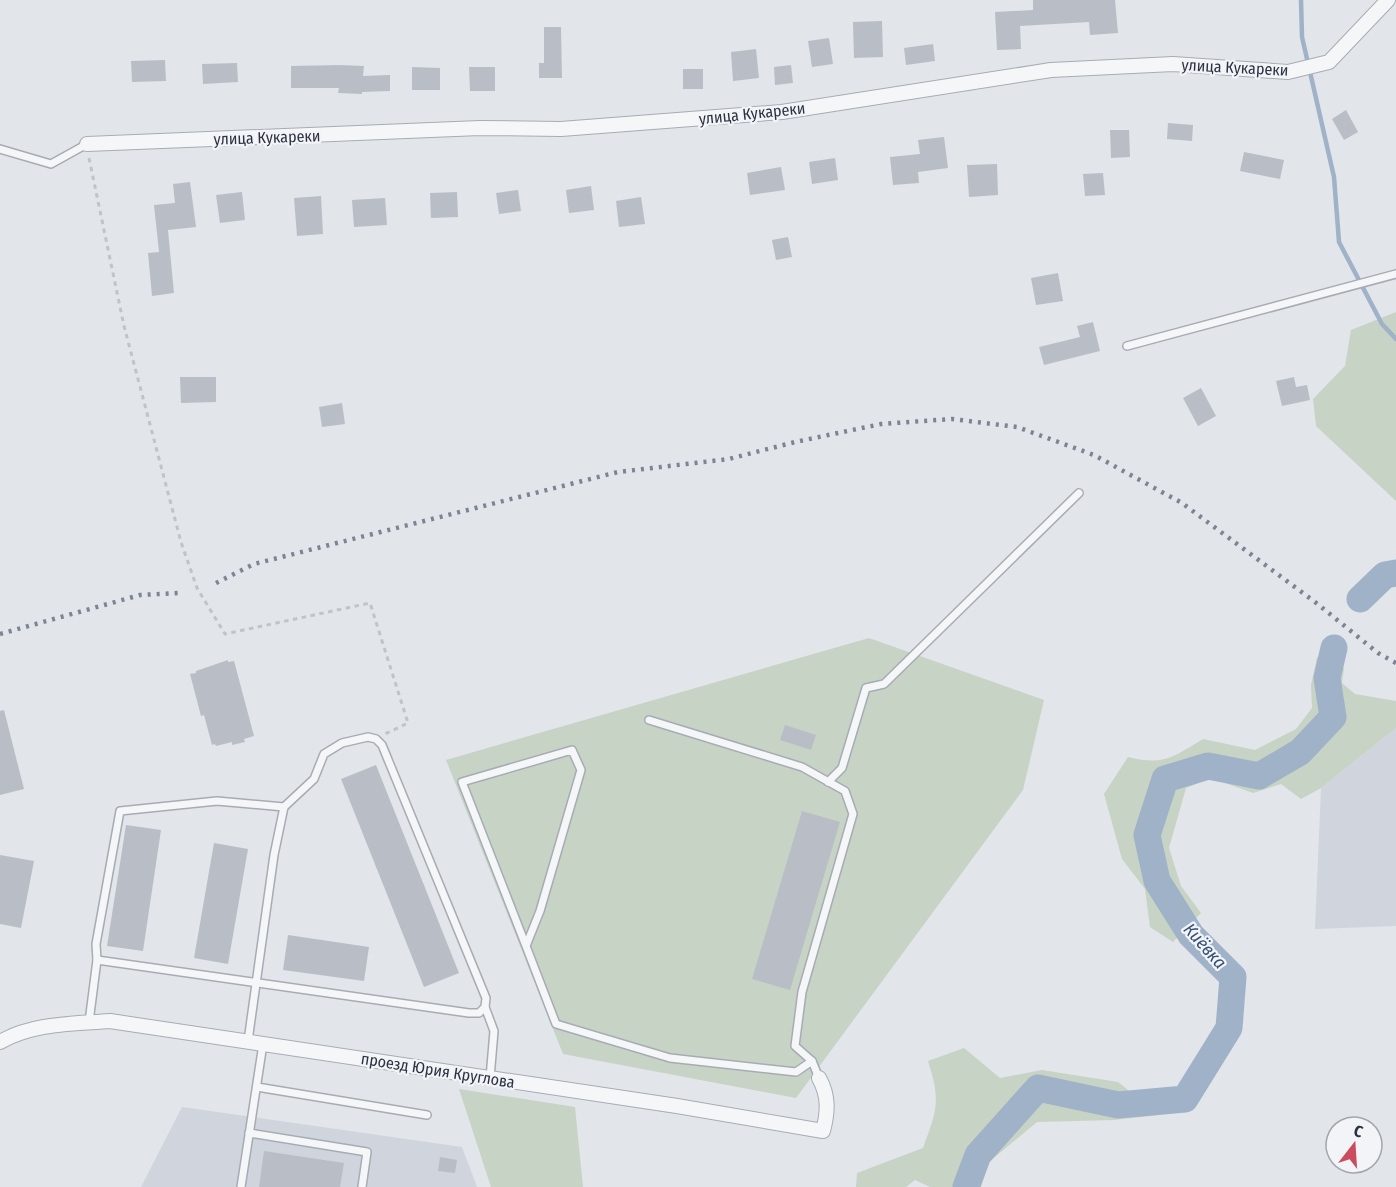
<svg xmlns="http://www.w3.org/2000/svg" width="1396" height="1187" viewBox="0 0 1396 1187" font-family="'Fira Sans Condensed',sans-serif">
  <style>
    .built { fill: #d0d4dc }
    .green { fill: #c7d3c4 }
    .lines { fill: none; stroke-linecap: round; stroke-linejoin: round }
    .stream { stroke: #9fb2c8; stroke-width: 4.5 }
    .river { stroke: #9fb2c8; stroke-width: 27 }
    .building { fill: #b9bec6 }
    .lane-casing { stroke: #a7acb4; stroke-width: 10 }
    .street-casing { stroke: #a7acb4; stroke-width: 16 }
    .path { stroke: #c0c3c8; stroke-width: 3; stroke-dasharray: 4.5 4.5; stroke-linecap: butt }
    .lane { stroke: #f5f6f8; stroke-width: 7 }
    .street { stroke: #f5f6f8; stroke-width: 14 }
    .rail { stroke: #7c8493; stroke-width: 4.5; stroke-dasharray: 3 6; stroke-linecap: butt }
    .labels { text-anchor: middle; stroke-width: 4.5; stroke-linejoin: round; paint-order: stroke }
    .street-label { font-size: 16px; fill: #2b3241; stroke: #f2f4f7 }
    .water-label { font-size: 18px; font-style: italic; fill: #365073; stroke: #f2f4f7 }
  </style>
  <rect width="100%" height="100%" fill="#e2e5ea"/>
  <g class="built">
    <polygon points="1396,728 1396,926 1315,929 1321,788"/>
    <polygon points="182,1107 462,1147 477,1187 141,1187"/>
  </g>
  <g class="green">
    <polygon points="1396,312 1396,501 1316,426 1313,399 1345,366 1351,330"/>
    <polygon points="869,638 1044,700 1023,790 796,1098 563,1054 446,760"/>
    <path d="M1317 657 1344 668 1342 683 1355 694 1396 701V728L1321 788 1301 799 1281 784 1253 793 1211 778 1186 788 1169 848 1181 886 1201 913 1173 942 1150 927 1145 889 1122 859 1104 794 1128 757C1164 766 1173 757 1203 739L1255 750 1296 729 1312 708 1311 685Z"/>
    <path d="M964 1048 1000 1078 1042 1070 1118 1082 1159 1115 1114 1120 1037 1122 989 1162 981 1187H930L915 1180 906 1187H856L857 1173 923 1148C937 1109 941 1102 928 1061Z"/>
    <polygon points="459,1089 575,1107 583,1187 491,1187"/>
  </g>
  <g class="lines">
    <polyline class="stream" points="1301,0 1302,37 1334,177 1339,242 1382,324 1396,339"/>
    <g class="river">
      <polyline points="1360,599 1385,575 1396,573"/>
      <polyline points="966,1187 978,1155 1038,1088 1118,1105 1185,1099 1229,1028 1233,977 1191,935 1157,881 1147,835 1165,779 1208,766 1259,776 1300,752 1333,717 1327,678 1334,648"/>
    </g>
  </g>
  <g class="building">
    <polygon points="1033,0 1115,0 1118,33 1090,35 1089,22 1020,26 1021,49 997,50 995,12 1033,10"/>
    <polygon points="882,21 883,57 854,58 853,22"/>
    <polygon points="544,27 561,27 562,78 539,78 539,63 544,63"/>
    <polygon points="829,38 833,64 812,67 808,41"/>
    <polygon points="933,44 935,61 906,65 904,48"/>
    <polygon points="756,49 759,78 733,81 731,52"/>
    <polygon points="165,60 166,81 132,82 131,61"/>
    <polygon points="237,63 238,82 203,84 202,64"/>
    <polygon points="340,65 364,66 363,76 390,75 390,91 362,92 362,94 338,93 339,88 291,88 291,66"/>
    <polygon points="791,65 793,83 775,85 774,67"/>
    <polygon points="412,67 440,68 440,90 412,90"/>
    <polygon points="469,67 495,67 495,91 470,91"/>
    <rect x="683" y="69" width="20" height="20"/>
    <polygon points="1346,110 1358,132 1344,140 1332,119"/>
    <polygon points="1168,123 1193,125 1192,141 1167,139"/>
    <polygon points="1110,130 1129,130 1130,157 1111,158"/>
    <polygon points="944,137 948,168 918,172 919,183 893,185 890,157 920,154 918,140"/>
    <polygon points="1244,152 1284,160 1280,179 1240,171"/>
    <polygon points="835,158 838,180 812,184 809,162"/>
    <polygon points="997,164 998,195 969,197 967,165"/>
    <polygon points="781,167 785,190 750,195 747,173"/>
    <polygon points="1103,173 1105,195 1085,196 1083,174"/>
    <polygon points="190,182 196,227 168,230 174,293 152,296 148,253 159,252 154,205 175,203 173,184"/>
    <polygon points="591,186 594,210 569,213 566,190"/>
    <polygon points="518,190 521,211 499,214 496,193"/>
    <polygon points="242,192 245,220 220,223 216,195"/>
    <polygon points="457,192 458,217 431,218 430,193"/>
    <polygon points="321,196 323,234 297,236 294,198"/>
    <polygon points="641,197 645,224 619,227 616,201"/>
    <polygon points="385,198 387,225 354,227 352,200"/>
    <polygon points="788,237 792,257 776,260 772,240"/>
    <polygon points="1058,273 1063,301 1036,305 1031,278"/>
    <polygon points="1093,322 1100,351 1044,365 1039,347 1080,337 1077,326"/>
    <polygon points="180,377 216,377 216,402 181,403"/>
    <polygon points="1294,377 1296,387 1307,385 1310,400 1282,406 1276,381"/>
    <polygon points="1201,388 1216,416 1198,426 1183,398"/>
    <polygon points="342,403 345,424 322,427 319,407"/>
    <polygon points="228,660 228,662 234,661 254,736 244,739 245,742 232,745 232,742 216,746 215,744 212,745 204,715 201,716 190,674 196,673 196,671"/>
    <polygon points="4,710 24,789 0,795 0,711"/>
    <polygon points="785,725 816,735 811,750 780,740"/>
    <polygon points="376,765 459,973 424,987 341,779"/>
    <polygon points="802,811 840,822 790,990 752,979"/>
    <polygon points="126,825 161,830 143,951 107,946"/>
    <polygon points="214,843 248,849 228,964 194,958"/>
    <polygon points="0,855 34,861 21,928 0,924"/>
    <polygon points="288,935 369,947 364,981 283,970"/>
    <polygon points="264,1151 344,1163 340,1187 259,1187"/>
    <polygon points="440,1157 457,1160 455,1173 438,1171"/>
  </g>
  <g class="lines">
    <g class="lane-casing">
      <g id="lane">
        <polyline points="0,149 51,164 87,144"/>
        <polyline points="1127,346 1396,274"/>
        <polyline points="649,720 802,767 845,791 853,814 802,992 795,1046 812,1061"/>
        <polyline points="828,782 842,768 866,688 884,684 1079,493"/>
        <polyline points="526,946 462,782 572,750 581,770 540,911 526,946 556,1024 670,1058 796,1072 812,1061 819,1078"/>
        <polyline points="97,960 96,944 120,811 217,801 284,807"/>
        <polyline points="485,1007 494,1031 490,1078"/>
        <path d="M89 1022 97 960C221 978 345 996 469 1013H479L485 1007 486 998 382 745 376 739 368 737 342 743 324 754 314 779 284 807 274 855 248 1041"/>
        <polyline points="257,1087 427,1115"/>
        <polyline points="249,1133 367,1152 362,1187"/>
        <polyline points="241,1187 263,1044"/>
      </g>
    </g>
    <g class="street-casing">
      <g id="street">
        <polyline points="87,144 480,128 561,129 782,112 1051,70 1173,64 1288,72 1329,62 1388,0"/>
        <path d="M0 1042C33 1023 73 1024 110 1021L677 1106 823 1131C828 1112 829 1096 819 1078"/>
      </g>
    </g>
    <polyline class="path" points="89,158 124,326 181,542 197,588 225,634 370,603 408,723 385,734"/>
    <use href="#lane" class="lane"/>
    <use href="#street" class="street"/>
    <g class="rail">
      <polyline points="216,583 254,564 618,472 729,459 795,442 881,424 952,419 1017,427 1094,455 1182,503 1315,602 1378,653 1396,663"/>
      <polyline points="0,634 140,595 178,593"/>
    </g>
  </g>
  <g class="labels">
    <g class="street-label">
      <text transform="translate(1235 67) rotate(3)" y="6">улица Кукареки</text>
      <text transform="translate(752 113) rotate(-6)" y="6">улица Кукареки</text>
      <text transform="translate(267 137) rotate(-2)" y="6">улица Кукареки</text>
      <text transform="translate(438 1070) rotate(9)" y="6">проезд Юрия Круглова</text>
    </g>
    <g class="water-label">
      <text transform="translate(1205 946) rotate(48)" y="6">Киёвка</text>
    </g>
  </g>
  <g transform="translate(1354 1145) rotate(17)"><circle r="28" fill="#f2f4f7" stroke="#a2a6ae" stroke-width="1.5"/>
  <path d="M0-4.5L10 22L0 15L-10 22Z" fill="#c94d5d"/>
  <text y="-9" font-size="16" font-weight="bold" text-anchor="middle" fill="#2b3241">С</text>
  </g>
</svg>
